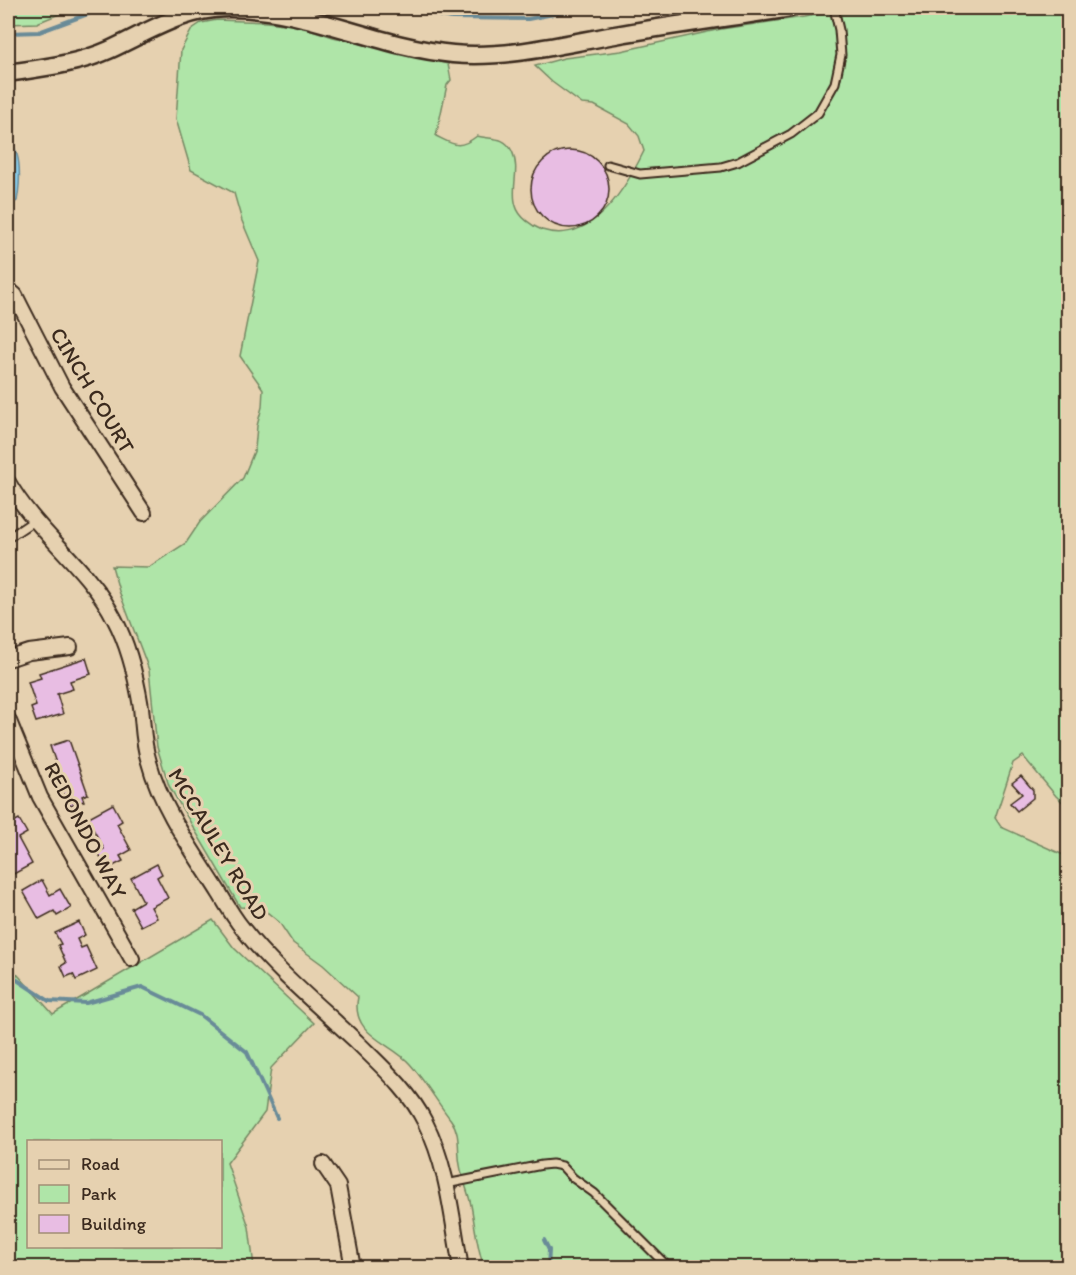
<svg xmlns="http://www.w3.org/2000/svg" width="1076" height="1275" viewBox="0 0 1076 1275" font-family="Itim,sans-serif">
  <style>
    .green { fill: #afe5a8; stroke: #758863; stroke-width: 1.5; fill-rule: evenodd }
    .water { fill: #87cbe9; stroke: #698b98; stroke-width: 1.5 }
    .lines { fill: none; stroke-linecap: round; stroke-linejoin: round }
    .stream { stroke: #698b98; stroke-width: 4 }
    .building { fill: #e8bde3; stroke: #3b2a1e; stroke-width: 1.5 }
    .service-casing { stroke: #3b2a1e; stroke-width: 11 }
    .minor-casing { stroke: #3b2a1e; stroke-width: 18 }
    .tertiary-casing { stroke: #3b2a1e; stroke-width: 21 }
    .service { stroke: #e6d1b0; stroke-width: 7 }
    .minor { stroke: #e6d1b0; stroke-width: 14 }
    .tertiary { stroke: #e6d1b0; stroke-width: 16 }
    .labels { text-anchor: middle; stroke-width: 6; stroke-linejoin: round; paint-order: stroke }
    .street-label { font-size: 22px; fill: #3b2a1e; stroke: #e6d1b0 }
  </style>
  <rect width="100%" height="100%" fill="#e6d1b0"/>
  <filter id="ink" filterUnits="userSpaceOnUse"><feTurbulence type="fractalNoise" baseFrequency=".0167" numOctaves="2"/><feDisplacementMap in="SourceGraphic" scale="12" xChannelSelector="R" yChannelSelector="G"/><feConvolveMatrix kernelMatrix="1 2 1 2 8 2 1 2 1" color-interpolation-filters="sRGB"/></filter>
  <g filter="url(#ink)">
    <g class="green">
      <polygon points="8,8 74,8 37,23 8,24"/>
      <path d="M851 8H1068V807L1056 796 1023 756 1013 763 995 818 1001 827 1068 857V1267H484C477 1248 475 1226 471 1205 468 1191 462 1178 460 1165 457 1149 461 1134 451 1120 437 1102 425 1081 410 1064 390 1042 350 1035 358 997L323 965 293 943 279 922 268 913 258 908 240 907 169 786 157 747 149 670 119 591 112 566 149 567 186 543 200 522 243 478 255 449 257 426 262 407 263 389 240 356 259 261 242 221 234 193 191 170 176 119 181 50 192 29 201 23 217 20 267 22 300 26 333 37 448 64 451 80 447 85 436 136C454 145 459 150 477 136 491 140 504 135 512 151 521 170 510 189 516 206 519 217 532 226 542 230 592 246 626 188 644 151L639 136 629 124 594 105 582 104 552 82 535 66 564 58 621 51 721 29 804 17Z"/>
      <path d="M213 920 234 948 314 1023 271 1068 265 1112 227 1163 249 1227 254 1267H8V964L53 1014ZM28 1142H220V1246H28Z"/>
    </g>
    <path class="water" d="M8 140C23 151 20 184 17 201L8 206Z"/>
    <g class="lines">
      <g class="stream">
        <polyline points="406,8 452,18 528,19 584,8"/>
        <polyline points="8,33 39,32 104,8"/>
        <polyline points="8,974 49,1001 86,1003 142,987 200,1015 247,1052 277,1118"/>
        <polyline points="544,1240 549,1250 548,1268"/>
      </g>
    </g>
    <g class="building">
      <circle cx="570" cy="189" r="39"/>
      <polygon points="86,658 91,674 70,681 73,689 57,694 63,714 36,722 31,708 36,706 28,682 41,678 39,673"/>
      <polygon points="69,740 88,794 82,796 84,801 67,806 61,787 64,786 50,746"/>
      <polygon points="1021,776 1033,790 1033,798 1017,811 1010,803 1022,794 1012,783"/>
      <polygon points="113,804 122,821 117,824 131,850 120,856 123,861 107,869 98,852 104,849 87,818"/>
      <polygon points="19,819 27,833 18,838 32,864 8,877 8,825"/>
      <polygon points="157,864 162,874 157,877 168,898 151,907 157,918 141,926 131,908 143,901 131,878"/>
      <polygon points="42,880 50,895 60,889 71,908 57,916 54,911 39,919 23,891"/>
      <polygon points="79,922 85,935 77,939 81,948 86,946 97,970 76,980 73,974 66,977 61,966 66,963 58,945 61,944 55,933"/>
    </g>
    <g class="lines">
      <g class="service-casing">
        <g id="service">
          <polyline points="608,165 640,174 721,167 738,162 791,134 818,113 835,83 841,55 839,30 834,8"/>
          <polyline points="8,538 35,520"/>
          <polyline points="446,1184 542,1165 552,1164 562,1166 573,1178 594,1193 669,1268"/>
        </g>
      </g>
      <g class="minor-casing">
        <g id="minor">
          <polyline points="8,289 15,295 21,307 62,387 144,513"/>
          <path d="M8 482C35 531 89 568 114 618 129 646 136 676 141 707 143 725 143 744 149 762 161 808 195 854 220 894 227 906 234 918 243 929 275 970 318 1005 356 1041 381 1066 409 1090 425 1122 448 1167 452 1219 461 1268"/>
          <polyline points="8,659 29,652 70,647"/>
          <polyline points="8,719 40,797 132,959"/>
          <polyline points="323,1164 338,1186 353,1268"/>
        </g>
      </g>
      <g class="tertiary-casing">
        <path id="tertiary" d="M8 73C41 68 78 64 109 50 148 32 183 9 227 8 305 7 377 47 453 54 506 59 563 44 615 35 673 25 732 17 790 8"/>
      </g>
      <use href="#service" class="service"/>
      <use href="#minor" class="minor"/>
      <use href="#tertiary" class="tertiary"/>
    </g>
  </g>
  <g class="labels">
    <g class="street-label">
      <text transform="translate(93 390) rotate(59)" y="8">CINCH COURT</text>
      <text transform="translate(86 830) rotate(62)" y="8">REDONDO WAY</text>
      <text transform="translate(219 844) rotate(59)" y="8">MCCAULEY ROAD</text>
    </g>
  </g>
  <rect width="1076" height="1275" fill="none" stroke="#e6d1b0" stroke-width="30"/>
  <rect x="15" y="15" width="1046" height="1245" fill="none" stroke="#3b2a1e" stroke-width="2" filter="url(#ink)"/>
  <rect x="27" y="1140" width="195" height="108" fill="#e6d1b0" stroke="#a28e76" stroke-width="1.5"/>
  <rect x="39" y="1160" width="30" height="9" fill="#e6d1b0" stroke="#a28e76" stroke-width="1.5"/>
  <text x="81" y="1170" font-size="18" fill="#3b2a1e">Road</text>
  <rect x="39" y="1185" width="30" height="18" fill="#afe5a8" stroke="#a28e76" stroke-width="1.5"/>
  <text x="81" y="1200" font-size="18" fill="#3b2a1e">Park</text>
  <rect x="39" y="1215" width="30" height="18" fill="#e8bde3" stroke="#a28e76" stroke-width="1.5"/>
  <text x="81" y="1230" font-size="18" fill="#3b2a1e">Building</text>
</svg>
